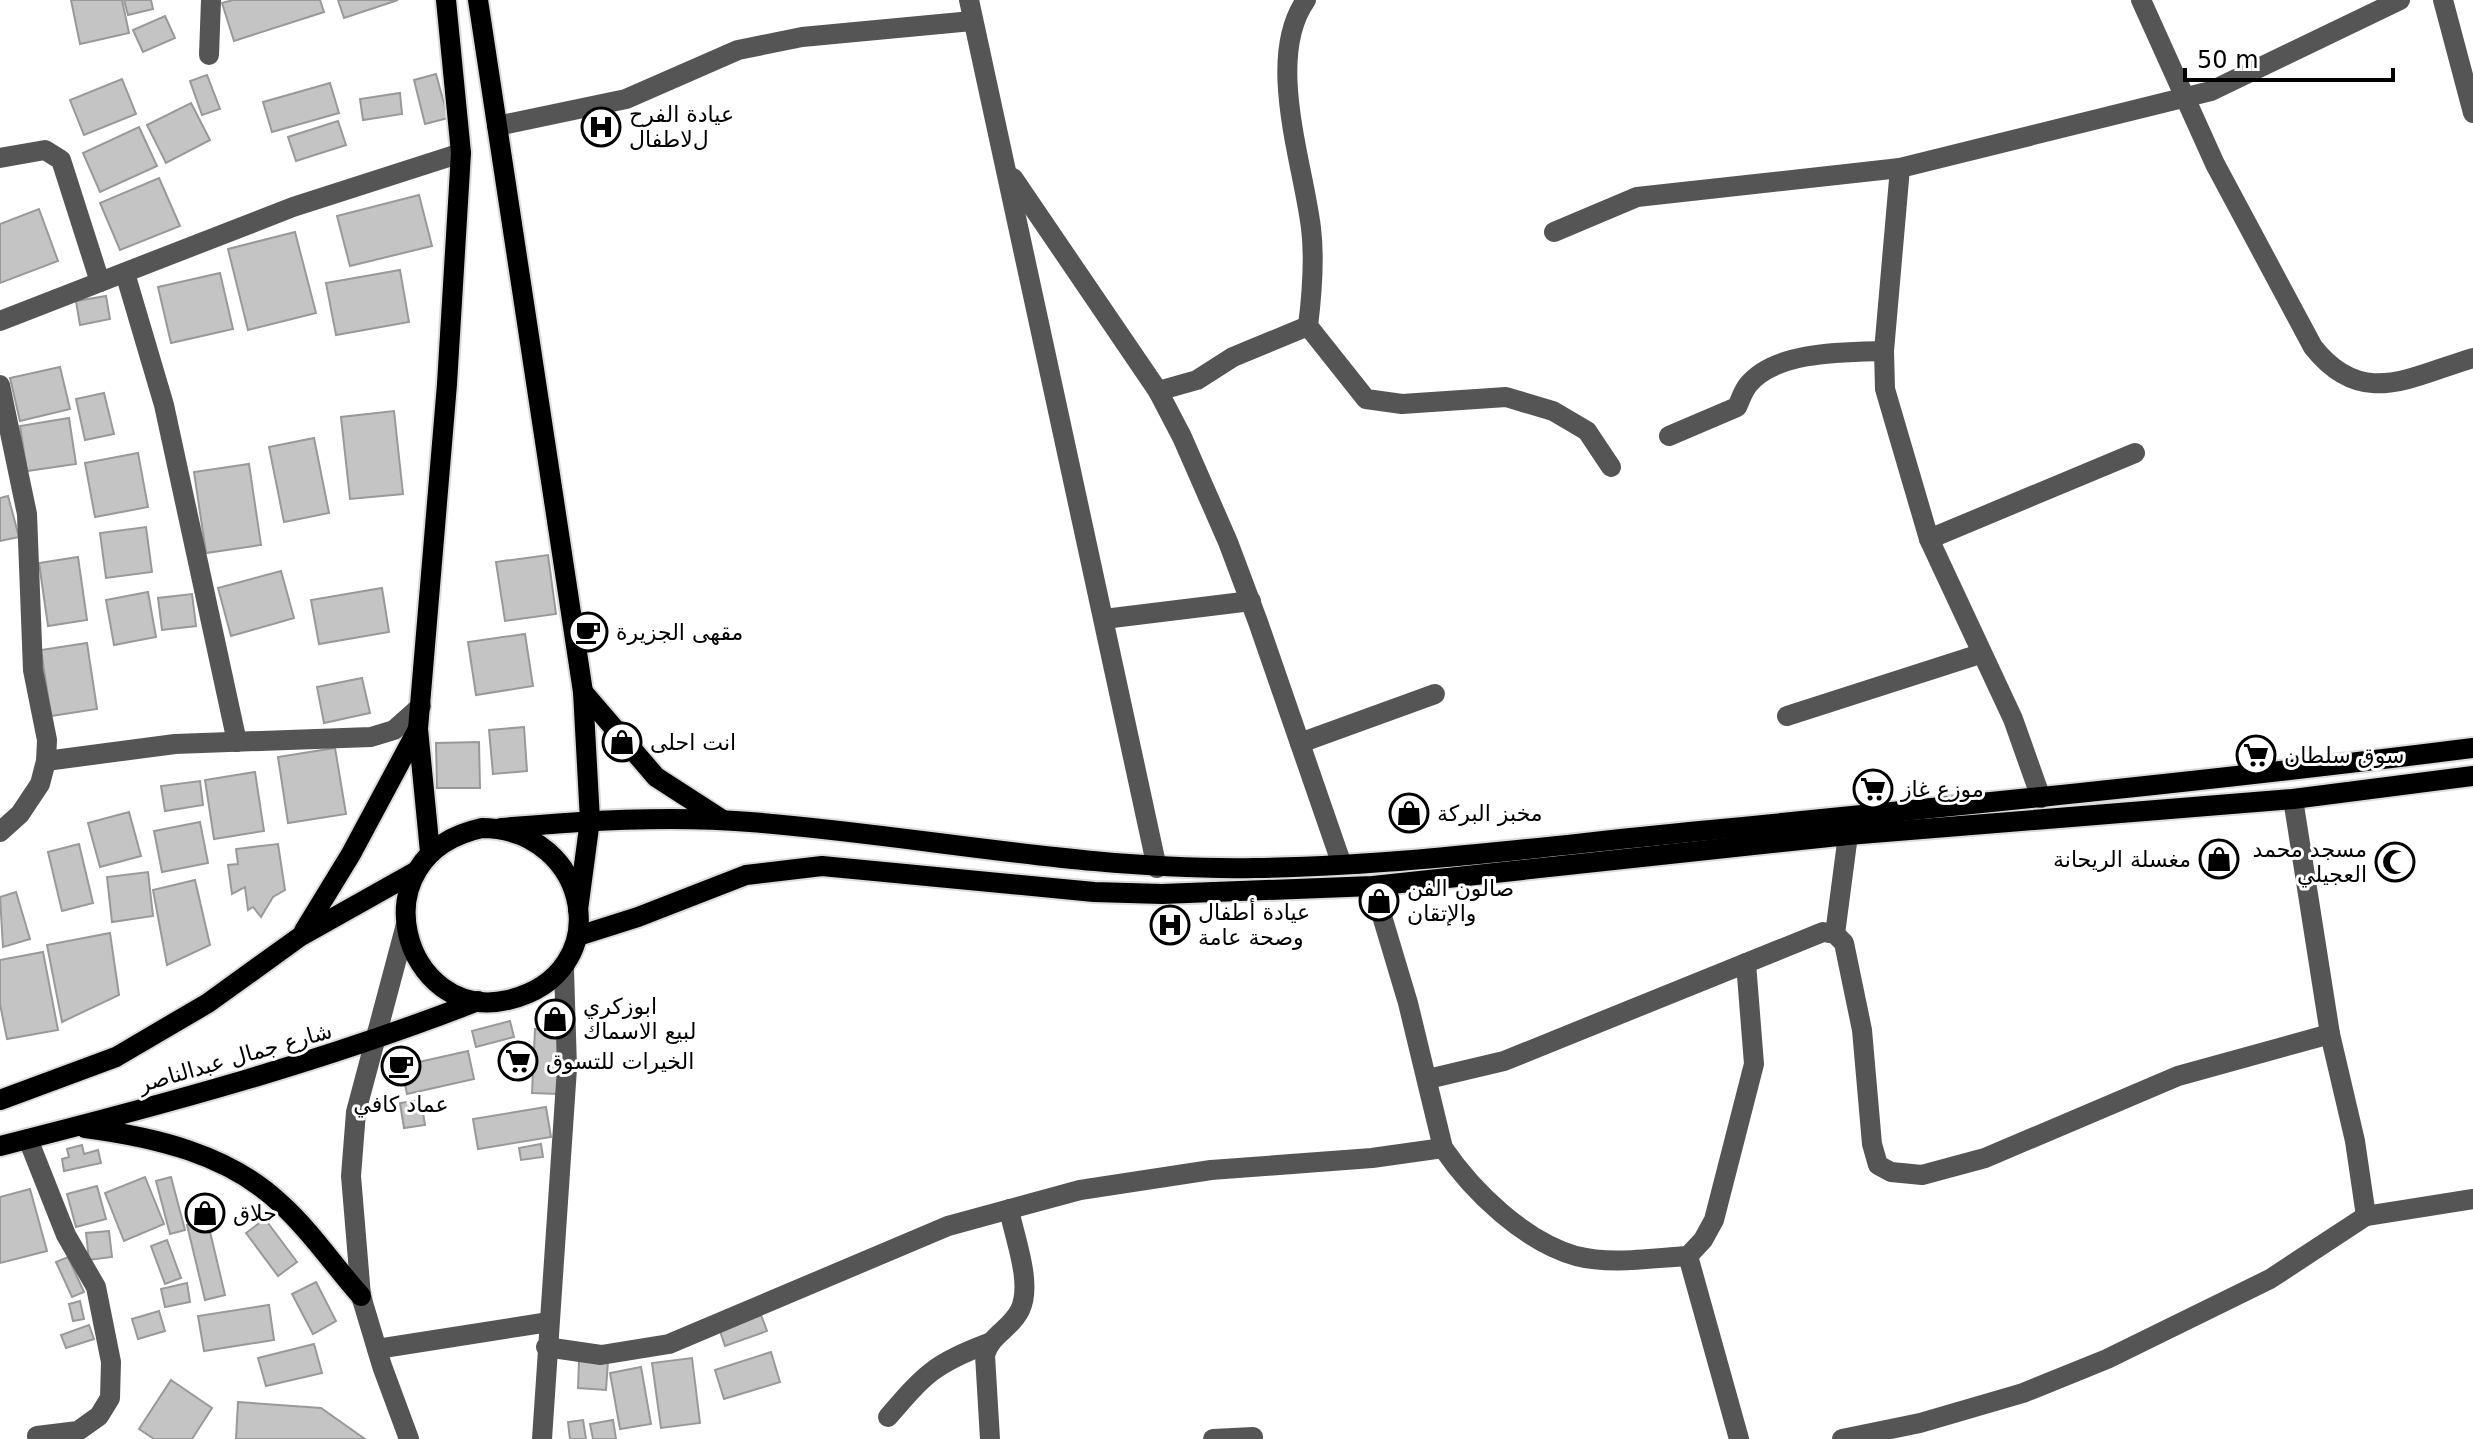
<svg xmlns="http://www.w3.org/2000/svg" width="2473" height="1439" viewBox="0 0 2473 1439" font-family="'DejaVu Sans','Noto Naskh Arabic',sans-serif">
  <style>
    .building { fill: #c4c4c4; stroke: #999; stroke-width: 2 }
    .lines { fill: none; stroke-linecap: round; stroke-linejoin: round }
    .major-casing { stroke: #dbdbdb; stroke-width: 24 }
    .minor { stroke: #555; stroke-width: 20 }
    .major { stroke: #000; stroke-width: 20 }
    .labels { text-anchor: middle; stroke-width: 6; stroke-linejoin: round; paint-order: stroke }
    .poi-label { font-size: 22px; fill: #000; stroke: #fff; text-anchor: start }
    .street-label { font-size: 22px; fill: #000; stroke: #fff }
  </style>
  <rect width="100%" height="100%" fill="#fff"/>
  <g class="building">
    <polygon points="71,0 122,0 129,33 80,44"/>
    <polygon points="124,0 151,0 153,9 128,15"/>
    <polygon points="233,0 320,0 324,12 234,41 222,3"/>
    <polygon points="338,0 398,0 344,18"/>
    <polygon points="165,16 175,38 143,52 133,30"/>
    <polygon points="436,74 448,118 425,124 414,80"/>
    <polygon points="207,75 220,109 202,115 190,81"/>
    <polygon points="122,79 136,114 84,135 70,100"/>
    <polygon points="330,83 339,113 272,132 263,102"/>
    <polygon points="400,93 402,114 363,120 360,99"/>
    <polygon points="191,103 210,140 166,163 147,125"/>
    <polygon points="338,121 346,145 296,161 288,137"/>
    <polygon points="139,127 157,166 100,192 83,153"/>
    <polygon points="159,178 180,226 120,250 100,203"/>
    <polygon points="419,195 432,246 350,266 337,216"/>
    <polygon points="39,209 58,261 0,283 0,224"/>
    <polygon points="295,232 316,313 248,330 228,249"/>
    <polygon points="400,270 409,322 336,335 326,283"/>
    <polygon points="220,273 233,329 171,343 158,287"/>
    <polygon points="106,296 110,319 80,325 76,301"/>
    <polygon points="60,367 70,409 20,421 10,378"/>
    <polygon points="104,393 114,434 85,440 76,399"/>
    <polygon points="394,411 403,494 350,499 341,417"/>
    <polygon points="69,418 76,464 27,471 20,426"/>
    <polygon points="314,438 329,513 284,522 269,447"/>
    <polygon points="138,453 148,507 95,517 85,463"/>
    <polygon points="249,464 261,545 206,553 194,472"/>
    <polygon points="8,496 19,537 0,541 0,498"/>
    <polygon points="146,527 152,572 106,578 100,533"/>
    <polygon points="548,555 556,614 505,621 496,562"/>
    <polygon points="78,557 87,620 48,626 39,563"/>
    <polygon points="281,571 294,618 231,636 218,588"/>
    <polygon points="382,588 389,632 319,644 311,600"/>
    <polygon points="148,592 156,637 114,645 106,600"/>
    <polygon points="192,594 196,626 162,630 158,598"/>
    <polygon points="525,634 533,686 476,695 468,642"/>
    <polygon points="87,643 97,709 51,716 41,650"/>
    <polygon points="362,678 370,713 324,723 317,687"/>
    <polygon points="524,727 527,771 493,774 489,730"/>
    <polygon points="479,742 480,788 437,788 436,743"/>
    <polygon points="335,748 346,814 288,823 278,757"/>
    <polygon points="255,772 264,831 214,839 205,780"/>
    <polygon points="200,781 203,805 165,811 161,786"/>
    <polygon points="129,812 141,856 100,867 88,823"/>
    <polygon points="200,822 208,863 162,872 154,831"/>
    <polygon points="79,844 93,903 62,911 48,852"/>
    <polygon points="278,844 285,890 273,897 261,917 253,907 248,910 245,887 232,894 228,865 238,864 236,849"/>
    <polygon points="148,872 153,916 112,922 107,877"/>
    <polygon points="195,880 210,945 167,965 153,890"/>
    <polygon points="16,892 30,939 3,947 0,897"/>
    <polygon points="110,933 119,995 62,1022 47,945"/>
    <polygon points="43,952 58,1030 7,1039 0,1004 0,960"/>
    <polygon points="510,1021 514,1037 476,1047 472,1031"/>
    <polygon points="535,1029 561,1030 558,1094 532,1093"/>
    <polygon points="468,1051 474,1079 407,1094 401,1066"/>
    <polygon points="421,1100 425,1125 404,1128 400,1103"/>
    <polygon points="546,1107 551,1137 478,1149 473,1119"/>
    <polygon points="541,1144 543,1157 521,1160 519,1148"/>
    <polygon points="82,1145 84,1154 98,1150 101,1163 64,1171 62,1159 69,1157 67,1149"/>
    <polygon points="145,1177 164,1224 124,1241 105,1193"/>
    <polygon points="171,1177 185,1230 170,1234 156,1181"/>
    <polygon points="97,1186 106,1219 76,1227 67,1194"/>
    <polygon points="30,1189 47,1251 0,1263 0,1197"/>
    <polygon points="207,1219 225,1295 205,1300 187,1225"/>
    <polygon points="265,1219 297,1262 278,1276 246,1233"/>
    <polygon points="109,1231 112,1257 89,1260 86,1233"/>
    <polygon points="167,1240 181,1278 165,1284 151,1246"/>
    <polygon points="68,1257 84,1292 72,1297 56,1262"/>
    <polygon points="316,1282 336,1321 313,1334 292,1294"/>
    <polygon points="187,1283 190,1302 165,1307 161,1289"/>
    <polygon points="80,1301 84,1319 73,1321 69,1304"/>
    <polygon points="269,1305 274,1340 204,1351 198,1316"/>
    <polygon points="159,1311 165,1331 138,1339 132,1319"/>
    <polygon points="761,1315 767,1331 725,1346 720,1331"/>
    <polygon points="89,1325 94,1339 66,1348 61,1335"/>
    <polygon points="314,1344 322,1373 266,1386 258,1358"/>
    <polygon points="771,1352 780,1382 724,1399 715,1370"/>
    <polygon points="692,1358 700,1423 661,1428 652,1363"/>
    <polygon points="579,1360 608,1361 606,1390 578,1388"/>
    <polygon points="641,1367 651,1424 620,1429 610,1373"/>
    <polygon points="171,1380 212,1408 192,1439 154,1439 139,1429"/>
    <polygon points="238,1402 321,1408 365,1439 236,1439"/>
    <polygon points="583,1420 586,1439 570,1439 568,1422"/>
    <polygon points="613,1420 616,1439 593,1439 590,1424"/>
  </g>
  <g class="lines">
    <g class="major-casing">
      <g id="major">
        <polyline points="478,0 583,692 590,820 578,910"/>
        <polyline points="583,692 656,777 721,819"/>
        <path d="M482 828C591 829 619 974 508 1000 404 1024 354 856 482 828Z"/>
        <path d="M501 828C583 821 667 815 750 822 918 835 1085 871 1255 868 1407 866 1560 844 1711 830 1965 805 2219 780 2473 748"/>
        <polyline points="430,852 418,729 447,384 461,153 446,0"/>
        <polyline points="304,931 351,854 418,729"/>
        <polyline points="578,936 638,917 746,875 822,866 1094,892 1162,894 1373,886 1848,835 2293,799 2473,776"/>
        <polyline points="0,1100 116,1057 208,1003 301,936 415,872"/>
        <path d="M85 1128C154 1137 229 1154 281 1204 311 1231 334 1266 361 1296"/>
        <path d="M0 1146C162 1105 322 1062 478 1001"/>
      </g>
    </g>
    <g class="minor">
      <polyline points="969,0 1157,868"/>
      <path d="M1306 0C1265 58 1303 162 1311 228 1315 261 1312 294 1308 326L1366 399 1402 404 1506 397 1553 411 1587 431 1611 467"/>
      <path d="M2141 0 2215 164 2313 347C2362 409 2409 377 2473 358"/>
      <polyline points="2443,0 2473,113"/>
      <polyline points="209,55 211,0"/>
      <polyline points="497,126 626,99 738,50 802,37 972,21"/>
      <polyline points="0,158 45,150 61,160 100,282"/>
      <polyline points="1013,178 1158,391 1182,437 1228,542 1258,622 1341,862"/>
      <polyline points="1554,232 1637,197 1900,168"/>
      <polyline points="125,273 164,405 237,742"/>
      <polyline points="0,321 293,207 461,153"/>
      <polyline points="0,385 27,514 33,670 47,740 46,761 40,784 20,814 0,832"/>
      <polyline points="1158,391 1197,380 1233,357 1308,326"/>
      <path d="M1669 436 1737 407C1740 401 1743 391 1748 385 1775 351 1844 352 1884 351"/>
      <polyline points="1929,539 2135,453"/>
      <polyline points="1104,619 1251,601"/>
      <polyline points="1787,716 1980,654"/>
      <polyline points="1300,743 1435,694"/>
      <polyline points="46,761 175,744 371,737 394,730 421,706"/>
      <polyline points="2041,798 2013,719 1929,539 1885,389 1884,351 1900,168 2211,91 2400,0"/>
      <polyline points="2293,799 2330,1034 2355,1141 2366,1216"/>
      <path d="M1373 886 1408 1003 1443 1148C1473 1192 1524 1241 1576 1256 1611 1265 1652 1258 1688 1256L1703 1240 1714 1220 1754 1064 1746 963"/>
      <polyline points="405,928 356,1112 351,1176 361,1296 382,1366 409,1439"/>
      <polyline points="1835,934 1848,835"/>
      <polyline points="1428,1079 1504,1061 1823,932 1835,934 1844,943 1862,1030 1872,1144 1878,1165 1891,1172 1922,1175 1985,1158 2178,1076 2330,1034"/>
      <polyline points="28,1139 66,1235 96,1287 111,1362 110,1398 99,1416 78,1431 37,1436"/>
      <polyline points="1688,1256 1739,1439"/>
      <polyline points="546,1347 601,1355 669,1344 948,1226 1080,1190 1211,1170 1372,1158 1443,1148"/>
      <polyline points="377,1349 549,1322"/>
      <path d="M888 1417C925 1374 935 1363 989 1343"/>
      <polyline points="542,1439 567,1068 564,969"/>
      <path d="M990 1439 985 1355C991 1334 1011 1329 1020 1310 1033 1283 1014 1237 1009 1209"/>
      <polyline points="1213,1439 1253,1437"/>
      <polyline points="1842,1439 1920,1423 2023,1393 2107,1359 2270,1279 2366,1216 2473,1199"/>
    </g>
    <use href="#major" class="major"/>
  </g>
  <defs>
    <g id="hospital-ring" transform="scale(2)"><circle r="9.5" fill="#fff" stroke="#000" stroke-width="1.5"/><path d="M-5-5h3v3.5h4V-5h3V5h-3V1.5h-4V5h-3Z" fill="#000"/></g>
    <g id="cafe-ring" transform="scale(2)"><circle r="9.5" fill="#fff" stroke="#000" stroke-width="1.5"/><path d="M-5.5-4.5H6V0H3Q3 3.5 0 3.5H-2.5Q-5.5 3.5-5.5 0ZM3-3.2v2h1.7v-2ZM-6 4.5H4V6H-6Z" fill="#000"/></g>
    <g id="shop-ring" transform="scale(2)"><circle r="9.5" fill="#fff" stroke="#000" stroke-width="1.5"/><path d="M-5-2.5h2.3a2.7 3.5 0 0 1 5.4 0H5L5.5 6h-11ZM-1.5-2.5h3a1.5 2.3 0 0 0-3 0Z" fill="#000"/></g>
    <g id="supermarket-ring" transform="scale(2)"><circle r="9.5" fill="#fff" stroke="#000" stroke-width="1.5"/><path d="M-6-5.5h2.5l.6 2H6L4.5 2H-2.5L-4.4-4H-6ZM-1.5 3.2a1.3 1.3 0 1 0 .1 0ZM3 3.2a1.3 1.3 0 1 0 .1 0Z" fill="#000"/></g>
    <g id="mosque-ring" transform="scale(2)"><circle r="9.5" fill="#fff" stroke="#000" stroke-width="1.5"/><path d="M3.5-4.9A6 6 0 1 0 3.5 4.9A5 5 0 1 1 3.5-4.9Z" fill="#000"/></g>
  </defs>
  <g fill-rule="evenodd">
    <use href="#hospital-ring" x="601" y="127"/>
    <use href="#cafe-ring" x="588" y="632"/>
    <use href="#shop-ring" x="622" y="742"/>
    <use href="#supermarket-ring" x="2256" y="755"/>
    <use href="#supermarket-ring" x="1873" y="789"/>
    <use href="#shop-ring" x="1409" y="813"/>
    <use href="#shop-ring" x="2219" y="859"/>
    <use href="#mosque-ring" x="2395" y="862"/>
    <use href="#shop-ring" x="1379" y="901"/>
    <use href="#hospital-ring" x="1170" y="925"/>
    <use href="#shop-ring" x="555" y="1019"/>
    <use href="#supermarket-ring" x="518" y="1061"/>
    <use href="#cafe-ring" x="401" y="1066"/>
    <use href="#shop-ring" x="205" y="1213"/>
  </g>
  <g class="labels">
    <g class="poi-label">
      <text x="629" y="122">عيادة الفرح<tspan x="629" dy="25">لﻻطفال</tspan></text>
      <text x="616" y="640">مقهى الجزيرة</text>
      <text x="650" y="750">انت احلى</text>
      <text x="2284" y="763">سوق سلطان</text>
      <text x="1901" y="797">موزع غاز</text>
      <text x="1437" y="821">مخبز البركة</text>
      <text x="2367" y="857" text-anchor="end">مسجد محمد<tspan x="2367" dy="25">العجيلي</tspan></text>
      <text x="2191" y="867" text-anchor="end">مغسلة الريحانة</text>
      <text x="1407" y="896">صالون الفن<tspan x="1407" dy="25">والإتقان</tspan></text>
      <text x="1198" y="920">عيادة أطفال<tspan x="1198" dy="25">وصحة عامة</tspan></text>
      <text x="583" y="1014">ابوزكري<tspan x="583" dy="25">لبيع اﻻسماك</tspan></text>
      <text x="546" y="1069">الخيرات للتسوق</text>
      <text x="401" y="1112" text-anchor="middle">عماد كافي</text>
      <text x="233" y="1221">حلاق</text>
    </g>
    <g class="street-label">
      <text transform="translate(235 1057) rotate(-16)" y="8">شارع جمال عبدالناصر</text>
    </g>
  </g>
  <path d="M2185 68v12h208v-12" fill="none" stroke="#000000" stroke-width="4"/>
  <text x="2197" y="68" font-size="24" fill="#000000" stroke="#ffffff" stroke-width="6" paint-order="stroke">50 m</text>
</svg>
